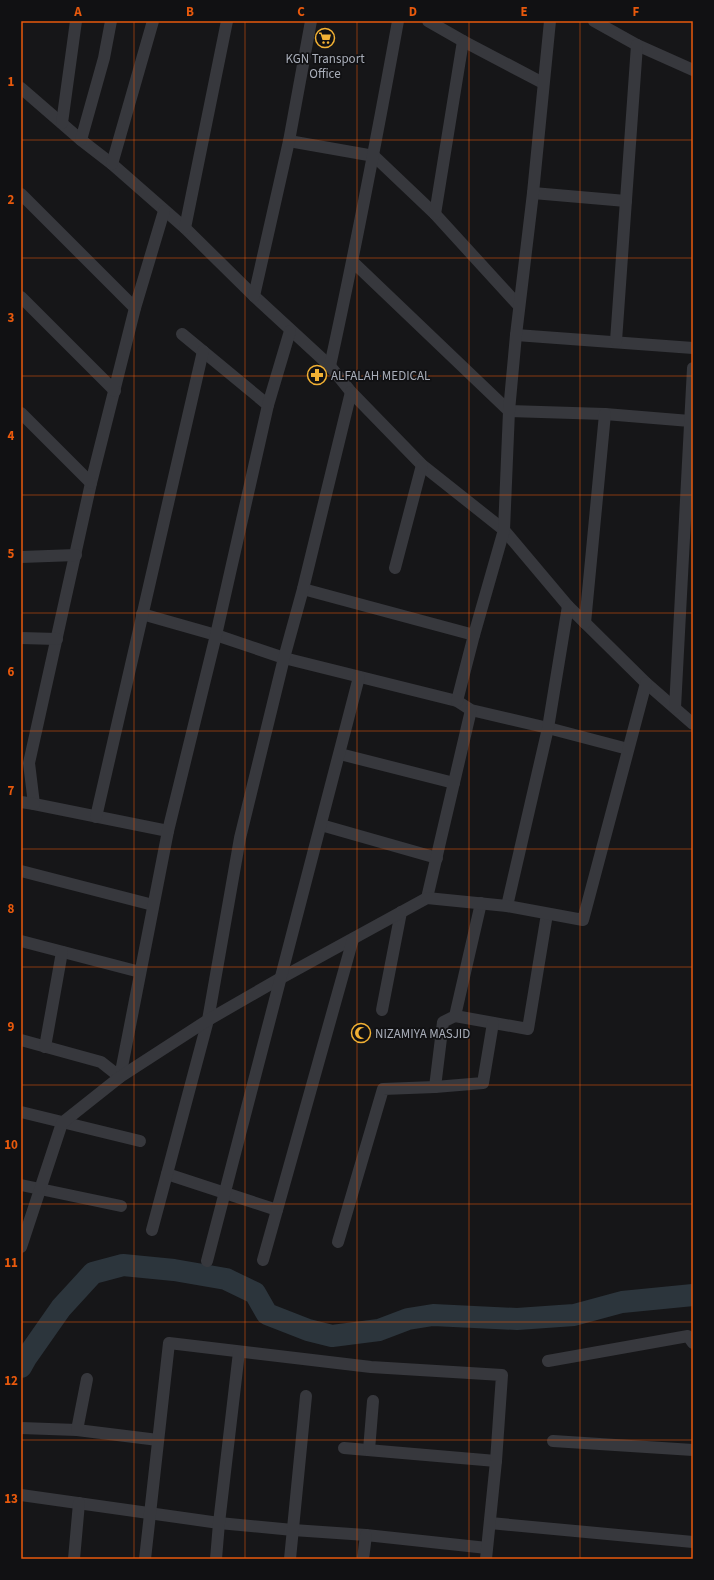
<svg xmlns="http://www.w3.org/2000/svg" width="714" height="1580" viewBox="0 0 714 1580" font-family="'Source Sans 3',sans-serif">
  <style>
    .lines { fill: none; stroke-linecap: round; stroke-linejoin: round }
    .river { stroke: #2c353c; stroke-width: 22 }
    .street { stroke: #37383d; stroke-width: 12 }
    .grid { fill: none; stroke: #e8590c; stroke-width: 1; stroke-opacity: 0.55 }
    .labels { text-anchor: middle; stroke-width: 3.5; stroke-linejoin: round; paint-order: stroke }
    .poi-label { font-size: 13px; fill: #a8adb8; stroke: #111113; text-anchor: start }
    .neatline { fill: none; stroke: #e8590c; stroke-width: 1.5 }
    .grid-label { font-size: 13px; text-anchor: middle; font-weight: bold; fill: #e8590c }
  </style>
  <rect width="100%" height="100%" fill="#161618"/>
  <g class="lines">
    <polyline class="river" points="21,1367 26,1358 61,1308 93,1273 123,1265 174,1270 226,1279 255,1293 267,1314 308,1330 332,1336 379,1330 408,1319 433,1315 517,1319 574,1315 622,1302 693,1295"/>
    <g class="street">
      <polyline points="428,21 463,41 543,83"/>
      <polyline points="594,21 637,45 693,70"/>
      <polyline points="21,88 81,140 112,164 185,228 254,296 330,366 351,392 422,465 504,530 568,606 646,683 693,724"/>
      <polyline points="62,123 76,21"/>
      <polyline points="81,140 104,58 111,21"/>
      <polyline points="289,141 374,156 435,214 519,306"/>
      <polyline points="112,164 153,21"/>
      <polyline points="533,193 626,201"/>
      <polyline points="21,194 135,308"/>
      <polyline points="164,211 135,308 91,483 29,763 34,804 168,831"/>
      <polyline points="435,214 463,41"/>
      <polyline points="185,228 227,21"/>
      <polyline points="353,262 509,411 605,414 690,421"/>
      <polyline points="254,296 289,141 311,21"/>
      <polyline points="21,297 115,391"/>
      <polyline points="182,334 268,405"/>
      <polyline points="516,335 693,348"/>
      <polyline points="616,341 637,45"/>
      <path d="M330 366C355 251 377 137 398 21"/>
      <polyline points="21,413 91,483"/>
      <polyline points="21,557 76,555"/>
      <polyline points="395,568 422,465"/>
      <polyline points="303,589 474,635"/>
      <polyline points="142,614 216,635 284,658 457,701 471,710 548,728 628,749"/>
      <polyline points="585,623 605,414"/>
      <polyline points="21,638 57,639"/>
      <polyline points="457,701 474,635 504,530 509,411 516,335 533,193 550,21"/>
      <polyline points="675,708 693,368"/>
      <polyline points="340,754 454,783"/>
      <polyline points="21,802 34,804"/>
      <polyline points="96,817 203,351"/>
      <polyline points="321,825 437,858"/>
      <polyline points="21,871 153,905"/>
      <polyline points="427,898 471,710"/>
      <polyline points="507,906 548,728 568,606"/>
      <polyline points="21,941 140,972"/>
      <polyline points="382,1010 401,912"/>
      <polyline points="455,1016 528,1029 547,914"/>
      <polyline points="21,1040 101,1062 120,1077 168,831 216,635 268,405 290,331"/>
      <polyline points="45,1047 62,952"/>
      <polyline points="435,1087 443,1022 455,1016 481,903"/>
      <polyline points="21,1112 140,1141"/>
      <polyline points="167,1174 277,1210"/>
      <polyline points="21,1185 121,1206"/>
      <polyline points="152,1230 208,1020 240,838 284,658 303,589 351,392"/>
      <polyline points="338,1242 383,1089 435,1087 483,1083 493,1023"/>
      <polyline points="21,1247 62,1123 120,1077 208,1020 281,978 427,898 507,906 583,920 646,683"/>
      <polyline points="263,1260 353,939"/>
      <polyline points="207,1261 359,677"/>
      <polyline points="548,1361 688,1336 693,1343"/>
      <polyline points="21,1428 77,1430 158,1440"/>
      <polyline points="77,1430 87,1379"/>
      <polyline points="553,1441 693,1450"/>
      <polyline points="344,1448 496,1461"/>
      <polyline points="369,1450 373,1401"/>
      <polyline points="21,1495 219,1523 293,1530 366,1535 487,1548"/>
      <polyline points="490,1523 693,1542"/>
      <polyline points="74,1559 79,1503"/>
      <polyline points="145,1559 169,1343 371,1367 502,1375 496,1461 486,1559"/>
      <polyline points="216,1559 219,1523 239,1352"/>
      <polyline points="290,1559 306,1396"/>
      <polyline points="363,1559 366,1535"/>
    </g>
  </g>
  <path class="grid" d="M134 21V1559M245 21V1559M357 21V1559M469 21V1559M580 21V1559M21 140H693M21 258H693M21 376H693M21 495H693M21 613H693M21 731H693M21 849H693M21 967H693M21 1085H693M21 1204H693M21 1322H693M21 1440H693"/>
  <defs>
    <g id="supermarket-ring" transform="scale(1)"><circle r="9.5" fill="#111113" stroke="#f2b134" stroke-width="1.5"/><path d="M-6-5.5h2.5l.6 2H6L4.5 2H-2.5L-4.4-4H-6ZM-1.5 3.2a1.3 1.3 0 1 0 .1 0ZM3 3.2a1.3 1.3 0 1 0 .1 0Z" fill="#f2b134"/></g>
    <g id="pharmacy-ring" transform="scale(1)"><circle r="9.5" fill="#111113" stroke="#f2b134" stroke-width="1.5"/><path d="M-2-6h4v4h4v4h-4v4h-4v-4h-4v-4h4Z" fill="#f2b134"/></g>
    <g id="mosque-ring" transform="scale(1)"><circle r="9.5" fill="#111113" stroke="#f2b134" stroke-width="1.5"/><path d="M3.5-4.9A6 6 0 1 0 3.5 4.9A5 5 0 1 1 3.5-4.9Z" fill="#f2b134"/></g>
  </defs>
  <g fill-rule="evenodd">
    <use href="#supermarket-ring" x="325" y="38"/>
    <use href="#pharmacy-ring" x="317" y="375"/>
    <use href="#mosque-ring" x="361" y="1033"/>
  </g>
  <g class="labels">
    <g class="poi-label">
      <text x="325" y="63" text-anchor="middle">KGN Transport<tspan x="325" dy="15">Office</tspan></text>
      <text x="331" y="380">ALFALAH MEDICAL</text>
      <text x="375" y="1038">NIZAMIYA MASJID</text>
    </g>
  </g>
  <rect width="714" height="1580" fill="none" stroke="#111113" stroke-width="44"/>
  <rect x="22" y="22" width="670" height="1536" class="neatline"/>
  <g class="grid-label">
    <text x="78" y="16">A</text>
    <text x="190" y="16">B</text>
    <text x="301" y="16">C</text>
    <text x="413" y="16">D</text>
    <text x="524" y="16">E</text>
    <text x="636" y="16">F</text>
    <text x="11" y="86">1</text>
    <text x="11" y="204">2</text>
    <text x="11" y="322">3</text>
    <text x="11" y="440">4</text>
    <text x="11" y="558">5</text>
    <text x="11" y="676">6</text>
    <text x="11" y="795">7</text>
    <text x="11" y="913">8</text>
    <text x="11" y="1031">9</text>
    <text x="11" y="1149">10</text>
    <text x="11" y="1267">11</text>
    <text x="11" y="1385">12</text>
    <text x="11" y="1503">13</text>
  </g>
</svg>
